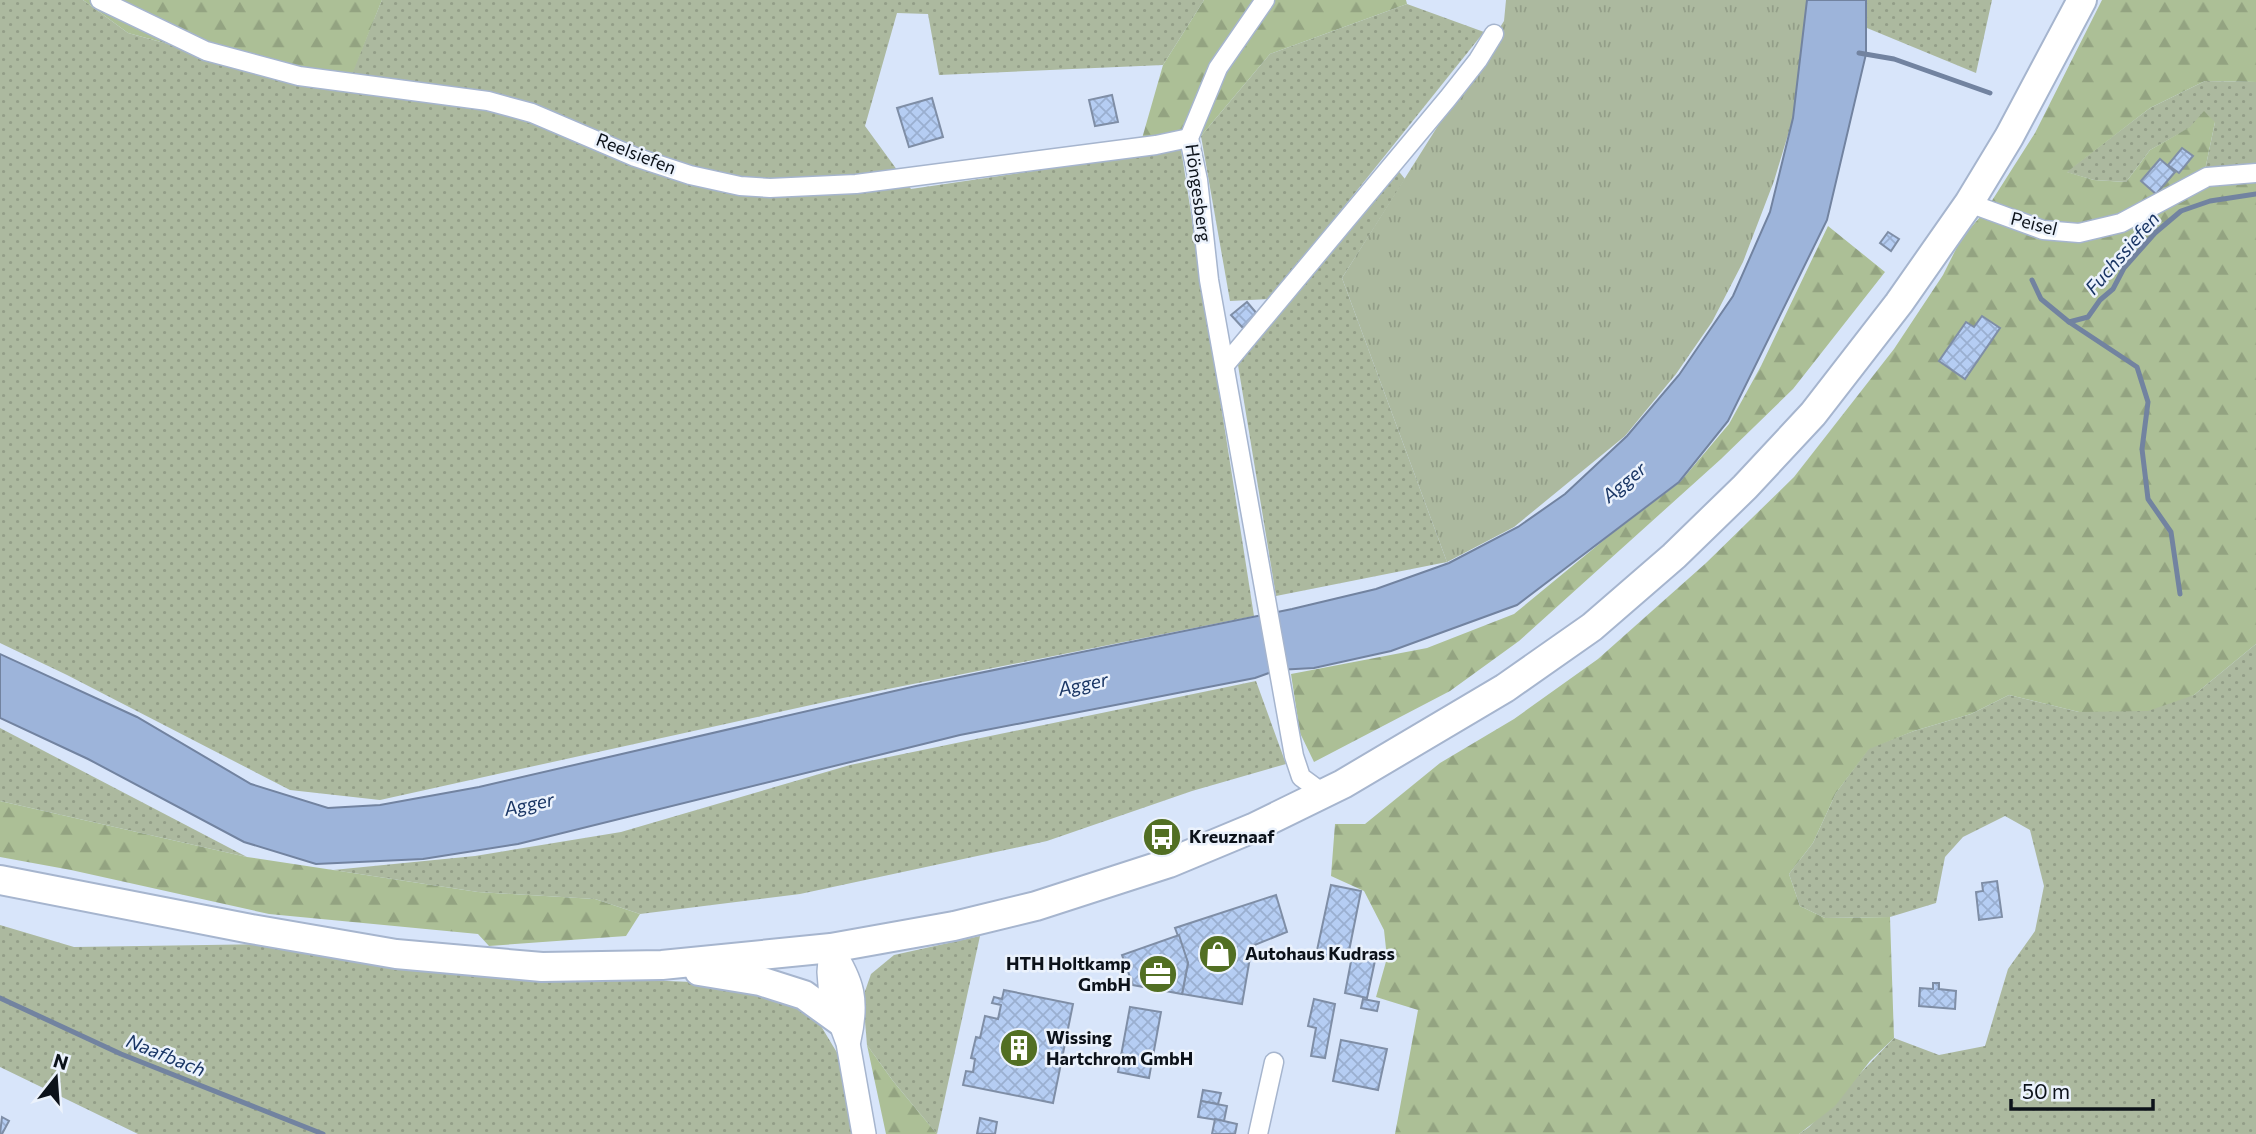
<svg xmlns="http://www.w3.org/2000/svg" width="2256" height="1134" viewBox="0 0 2256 1134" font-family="Commissioner,sans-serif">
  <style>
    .grass { fill: url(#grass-dots) }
    .forest { fill: url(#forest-firs) }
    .park { fill: url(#park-tufts) }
    .water { fill: #9db4da; stroke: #7283a0; stroke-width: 2 }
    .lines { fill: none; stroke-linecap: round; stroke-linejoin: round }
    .stream { stroke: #7283a0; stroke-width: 5 }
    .building { fill: url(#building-cross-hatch); stroke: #7f8ea6; stroke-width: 2 }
    .minor-casing { stroke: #a6b5ce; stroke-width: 21 }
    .tertiary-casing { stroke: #a6b5ce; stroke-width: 26 }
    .primary-casing { stroke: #a6b5ce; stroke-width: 32 }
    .minor { stroke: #fff; stroke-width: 18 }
    .tertiary { stroke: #fff; stroke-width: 23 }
    .primary { stroke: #fff; stroke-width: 28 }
    .labels { text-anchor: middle; stroke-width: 5; stroke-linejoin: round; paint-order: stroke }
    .street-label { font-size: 18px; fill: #0c121a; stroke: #ebf2fc }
    .poi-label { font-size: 18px; font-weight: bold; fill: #0c121a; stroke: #ebf2fc; text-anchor: start }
    .water-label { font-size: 19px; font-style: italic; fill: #193564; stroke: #ebf2fc }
  </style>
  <defs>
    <pattern id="grass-dots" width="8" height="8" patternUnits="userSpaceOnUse" patternTransform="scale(1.75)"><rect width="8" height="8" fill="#acb99f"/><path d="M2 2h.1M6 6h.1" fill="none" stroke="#939e88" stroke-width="1.8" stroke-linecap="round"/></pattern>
    <pattern id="forest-firs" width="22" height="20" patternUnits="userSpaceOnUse" patternTransform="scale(1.75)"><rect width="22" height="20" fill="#acbf96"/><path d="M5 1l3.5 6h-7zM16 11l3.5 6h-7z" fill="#93a381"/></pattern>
    <pattern id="park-tufts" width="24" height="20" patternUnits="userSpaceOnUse" patternTransform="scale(1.75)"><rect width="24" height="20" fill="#acb99f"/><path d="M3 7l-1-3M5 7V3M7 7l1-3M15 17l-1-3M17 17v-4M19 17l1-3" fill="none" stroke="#939e88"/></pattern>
    <pattern id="building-cross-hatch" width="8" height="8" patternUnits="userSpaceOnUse" patternTransform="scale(1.75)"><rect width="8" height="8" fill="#b5cdf3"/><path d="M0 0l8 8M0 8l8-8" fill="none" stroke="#9aafd0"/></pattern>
  </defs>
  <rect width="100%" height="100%" fill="#d8e5fa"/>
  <g class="grass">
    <polygon points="0,0 83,0 128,33 344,92 382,0 1204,0 1163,65 939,75 928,14 897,13 865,126 911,189 1181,149 1254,616 843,698 380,800 290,790 67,675 0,643"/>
    <polygon points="1866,0 1992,0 1976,73 1867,28"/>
    <polygon points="1407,4 1484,32 1270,299 1230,301 1201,136 1270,54"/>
    <polygon points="2205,81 2256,82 2256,166 2205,170 2215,122 2191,127 2150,150 2126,182 2094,180 2066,172 2150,108"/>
    <polygon points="1396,168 1405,179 1342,278 1447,562 1276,596 1238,365"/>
    <polygon points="2256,644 2256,1134 1799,1134 1809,1127 1894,1038 1939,1055 1985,1046 2008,969 2035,931 2044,886 2030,830 2005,816 1963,837 1945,857 1936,903 1890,917 1825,918 1800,906 1789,874 1813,843 1836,793 1869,748 1914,731 1971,714 2009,695 2079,712 2194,695"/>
    <polygon points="1256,681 1286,764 1192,791 1047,841 800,894 640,914 595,899 478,892 333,870 475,856 621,832 850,765"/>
    <polygon points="0,728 247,857 0,801"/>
    <polygon points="0,925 74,947 267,944 414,971 693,982 784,995 812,1011 839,1056 853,1134 138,1134 0,1067"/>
    <polygon points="980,936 937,1134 893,1081 867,1045 863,997 871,974 894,955"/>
  </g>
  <g class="forest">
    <polygon points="83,0 382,0 345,92 128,33"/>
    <polygon points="1204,0 1406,0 1407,4 1270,54 1201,136 1181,149 1137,156 1163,65"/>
    <polygon points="2102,0 2256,0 2256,82 2205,81 2150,108 2067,172 2094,180 2126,182 2150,150 2190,127 2204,111 2215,122 2205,170 2256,166 2256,644 2194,695 2148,711 2079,712 2009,695 1971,714 1914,731 1869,749 1836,793 1813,843 1789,874 1800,906 1825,918 1890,917 1894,1038 1870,1061 1835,1106 1799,1134 1395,1134 1418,1010 1376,997 1387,958 1384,930 1364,891 1331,876 1335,824 1365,824 1440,763 1514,719 1598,659 1706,563 1794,477 1894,349 1943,275 1961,239 1986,210 2035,133"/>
    <polygon points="1828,226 1885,272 1793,389 1721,459 1519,641 1450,691 1314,762 1300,733 1291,674 1427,648 1514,614 1610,535 1680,482 1729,424 1761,366"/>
    <polygon points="0,801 247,857 478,892 595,899 640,914 626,936 489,946 478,934 269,914 71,870 0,857"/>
    <polygon points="867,1045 893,1081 937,1134 886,1134"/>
  </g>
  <polygon class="park" points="1506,0 1807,0 1793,118 1774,181 1743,262 1712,322 1676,374 1625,436 1514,527 1447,562 1342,278 1504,21"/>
  <polygon class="water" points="1807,0 1866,0 1866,54 1827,220 1728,421 1679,482 1517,605 1391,651 1314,668 1277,670 1255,678 960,735 518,844 423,859 316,864 244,842 88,759 0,718 0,654 137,717 251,784 328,808 380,805 479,787 916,686 1292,609 1376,589 1449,563 1518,527 1565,494 1627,436 1679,375 1733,296 1770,212 1793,118"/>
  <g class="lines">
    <g class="stream">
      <polyline points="1859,53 1894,59 1990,93"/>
      <polyline points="2032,280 2041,299 2069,322 2088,317 2100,300 2113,289 2124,268 2155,233 2181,211 2210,201 2256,194"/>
      <polyline points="2069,322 2137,367 2148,402 2142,449 2148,499 2171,532 2180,594"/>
      <polyline points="0,998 121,1054 323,1134"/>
    </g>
  </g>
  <g class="building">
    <polygon points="1112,95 1118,122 1095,126 1089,100"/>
    <polygon points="932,98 943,137 909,147 897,108"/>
    <polygon points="2182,148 2193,156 2179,173 2168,165"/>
    <polygon points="2160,159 2175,172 2156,194 2141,181"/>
    <polygon points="1888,232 1899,239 1891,251 1880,243"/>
    <polygon points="1247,302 1258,315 1243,328 1231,315"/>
    <polygon points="1982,316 2000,328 1965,379 1939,361 1966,322 1974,327"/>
    <polygon points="1997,881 2002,917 1979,920 1976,892 1983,891 1982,883"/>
    <polygon points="1331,885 1361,891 1347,961 1316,955"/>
    <polygon points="1276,895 1287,932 1252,946 1242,1004 1182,994 1188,963 1175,928"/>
    <polygon points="1179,935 1188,963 1182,994 1133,985 1122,955"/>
    <polygon points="1353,951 1376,956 1367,998 1345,993"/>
    <polygon points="1933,983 1939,983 1939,989 1956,991 1955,1009 1919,1006 1920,988 1933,989"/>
    <polygon points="1004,990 1073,1004 1053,1103 963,1085 966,1071 973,1072 975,1059 971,1058 976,1037 980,1038 985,1016 998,1019 1001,1005 992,1003 994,997 1002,999"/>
    <polygon points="1314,999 1335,1004 1325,1058 1311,1056 1316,1028 1308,1026"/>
    <polygon points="1363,999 1379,1002 1377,1011 1361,1008"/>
    <polygon points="1130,1007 1161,1012 1149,1078 1118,1072"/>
    <polygon points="1341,1040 1387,1049 1378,1090 1333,1081"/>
    <polygon points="1203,1090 1221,1093 1218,1104 1201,1101"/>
    <polygon points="1201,1101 1227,1106 1224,1121 1198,1117"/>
    <polygon points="2,1117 9,1121 2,1134 0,1134"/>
    <polygon points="980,1118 997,1122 995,1134 977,1134"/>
    <polygon points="1215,1119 1237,1124 1235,1134 1212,1134"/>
  </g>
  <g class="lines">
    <g class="minor-casing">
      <g id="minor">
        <polyline points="100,0 206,51 299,76 488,101 532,113 635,157 690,175 740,186 770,188 856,184 1156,145 1189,138"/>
        <polyline points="1265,0 1218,68 1189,138 1198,180 1209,280 1294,756 1301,777 1324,794"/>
        <polyline points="1969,203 2043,230 2079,233 2121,223 2207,177 2256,173"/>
        <polyline points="1225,365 1448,98 1478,60 1494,34"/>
        <polyline points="1258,1134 1274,1062"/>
      </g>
    </g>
    <g class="tertiary-casing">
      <g id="tertiary">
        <polyline points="831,948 829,972 831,997 848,1043 864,1134"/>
        <path d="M831 948C853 982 858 1000 849 1040"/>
      </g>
    </g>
    <g class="primary-casing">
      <g id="primary">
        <polyline points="0,880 251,929 396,954 542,967 662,965 831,948 954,926 1036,906 1169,863 1253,828 1343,784 1505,688 1592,627 1674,556 1745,487 1813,414 1899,303 1969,203 2009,137 2082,0"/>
        <polyline points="699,971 760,981 804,995 840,1021"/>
      </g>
    </g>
    <use href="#minor" class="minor"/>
    <use href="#tertiary" class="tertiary"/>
    <use href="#primary" class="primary"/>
  </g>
  <defs>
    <g id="bus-disc" transform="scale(2.0125)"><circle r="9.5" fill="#526f23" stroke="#ebf2fc"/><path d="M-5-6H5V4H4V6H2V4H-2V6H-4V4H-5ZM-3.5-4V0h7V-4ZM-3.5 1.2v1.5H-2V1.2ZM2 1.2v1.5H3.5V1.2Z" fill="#fff"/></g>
    <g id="shop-disc" transform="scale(2.0125)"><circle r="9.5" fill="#526f23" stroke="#ebf2fc"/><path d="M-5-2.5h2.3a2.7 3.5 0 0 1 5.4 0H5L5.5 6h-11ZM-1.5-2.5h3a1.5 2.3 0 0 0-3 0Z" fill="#fff"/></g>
    <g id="office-disc" transform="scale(2.0125)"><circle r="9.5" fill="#526f23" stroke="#ebf2fc"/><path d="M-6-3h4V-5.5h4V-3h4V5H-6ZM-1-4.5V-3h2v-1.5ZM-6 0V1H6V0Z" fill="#fff"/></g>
    <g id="building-disc" transform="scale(2.0125)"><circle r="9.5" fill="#526f23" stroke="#ebf2fc"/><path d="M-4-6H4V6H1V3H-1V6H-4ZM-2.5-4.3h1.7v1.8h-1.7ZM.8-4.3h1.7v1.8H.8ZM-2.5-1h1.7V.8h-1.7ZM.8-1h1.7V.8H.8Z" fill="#fff"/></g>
  </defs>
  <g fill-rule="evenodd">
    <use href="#bus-disc" x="1162" y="837"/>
    <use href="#shop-disc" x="1218" y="954"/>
    <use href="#office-disc" x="1158" y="974"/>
    <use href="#building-disc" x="1019" y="1048"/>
  </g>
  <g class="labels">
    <g class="street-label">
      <text transform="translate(636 154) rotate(21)" y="6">Reelsiefen</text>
      <text transform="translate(1198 193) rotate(82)" y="6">Höngesberg</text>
      <text transform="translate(2034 224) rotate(14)" y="6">Peisel</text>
    </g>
    <g class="poi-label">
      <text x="1189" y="843">Kreuznaaf</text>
      <text x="1245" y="960">Autohaus Kudrass</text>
      <text x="1131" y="970" text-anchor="end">HTH Holtkamp<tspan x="1131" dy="21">GmbH</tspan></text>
      <text x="1046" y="1044">Wissing<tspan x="1046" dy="21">Hartchrom GmbH</tspan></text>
    </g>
    <g class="water-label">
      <text transform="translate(2122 253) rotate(-49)" y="7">Fuchssiefen</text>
      <text transform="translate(1624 482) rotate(-40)" y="7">Agger</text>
      <text transform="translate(1083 684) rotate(-12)" y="7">Agger</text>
      <text transform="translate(529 804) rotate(-12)" y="7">Agger</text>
      <text transform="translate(166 1055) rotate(22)" y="7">Naafbach</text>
    </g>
  </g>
  <g transform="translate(56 1078) rotate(17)" stroke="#ebf2fc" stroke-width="5" paint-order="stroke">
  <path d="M0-5L12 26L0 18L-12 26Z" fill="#0c121a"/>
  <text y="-10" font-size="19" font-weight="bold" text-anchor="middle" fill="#0c121a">N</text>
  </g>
  <path d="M2011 1099v10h142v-10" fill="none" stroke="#0c121a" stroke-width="3.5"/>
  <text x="2022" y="1099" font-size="21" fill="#0c121a" stroke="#ebf2fc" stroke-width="5" paint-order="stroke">50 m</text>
</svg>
